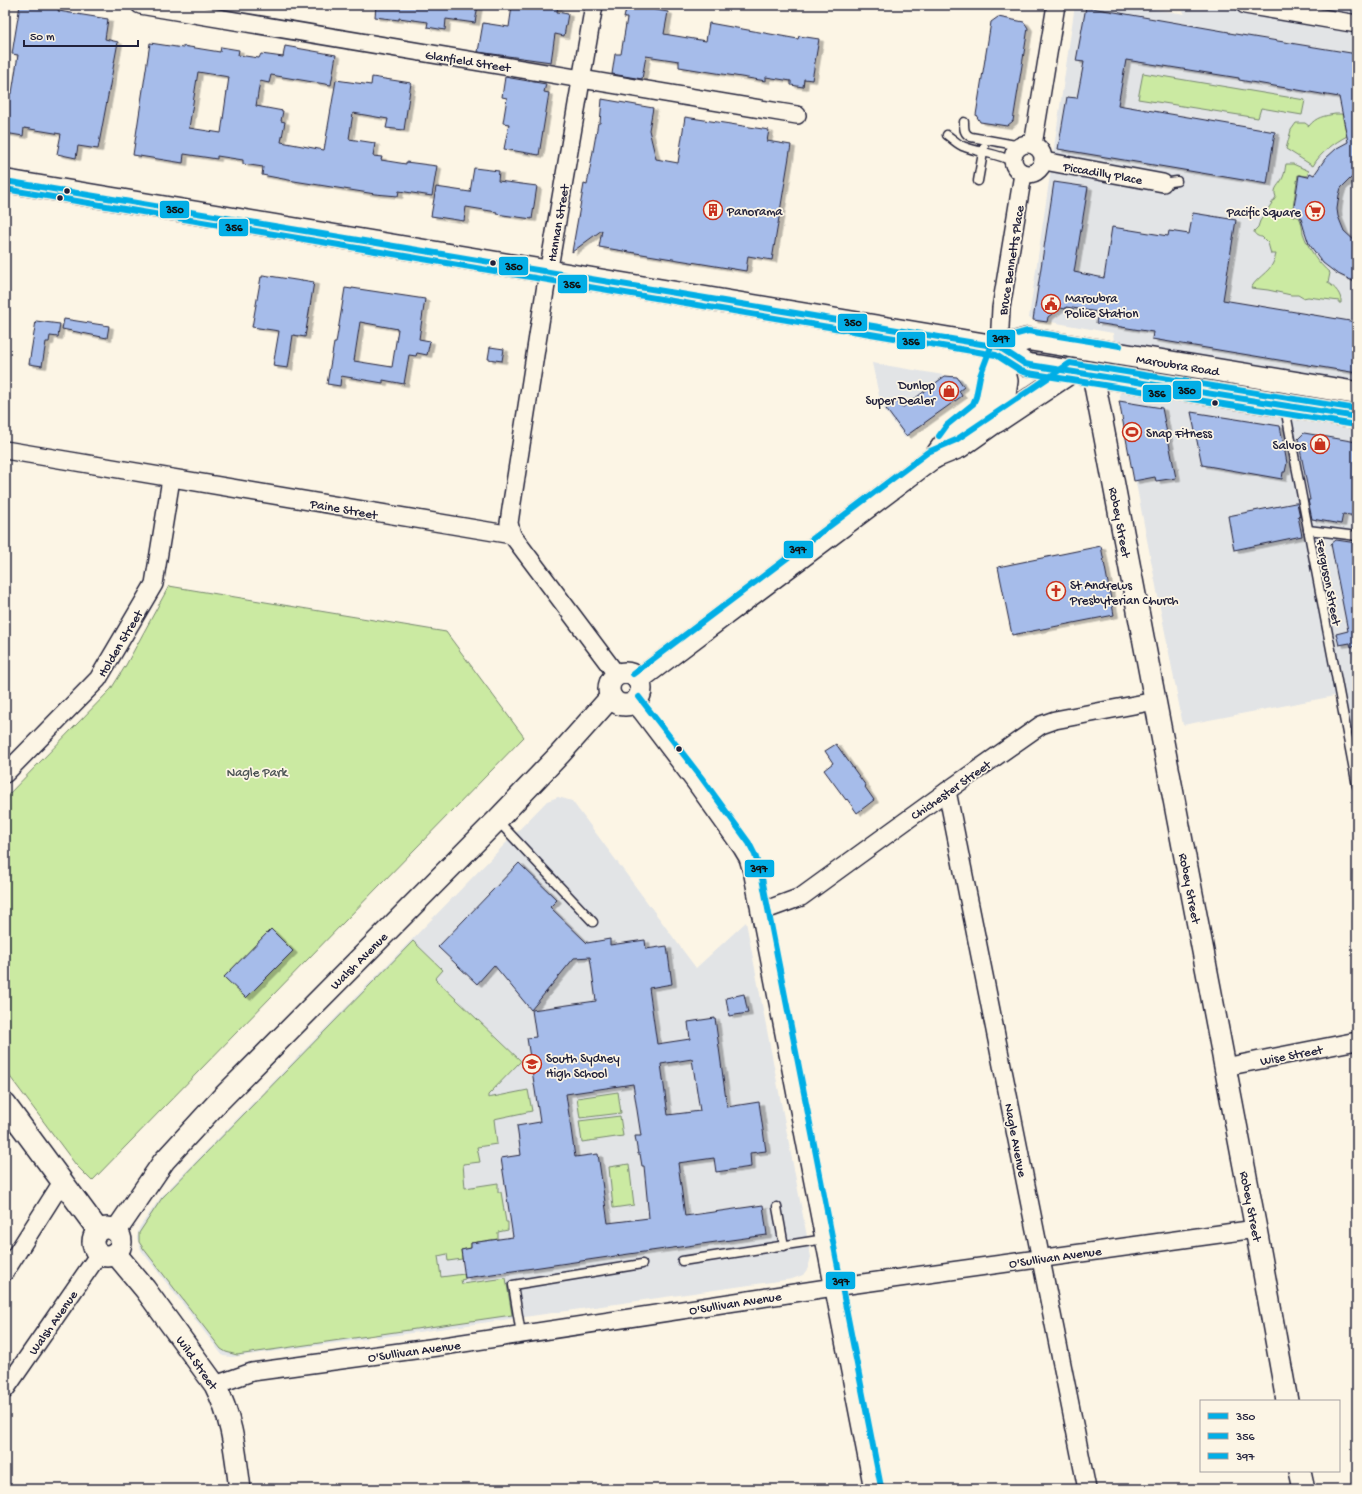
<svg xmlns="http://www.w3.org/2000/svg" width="1362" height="1494" viewBox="0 0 1362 1494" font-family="'Gochi Hand',sans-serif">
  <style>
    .built { fill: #e2e4e6 }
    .green { fill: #cbeaa2; stroke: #76866e }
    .building { fill: #a6bcea; stroke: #22223b; fill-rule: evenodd; filter: url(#shadow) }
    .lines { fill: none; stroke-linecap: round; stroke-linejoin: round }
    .service-casing { stroke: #22223b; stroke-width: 11 }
    .minor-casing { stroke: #22223b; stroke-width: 20 }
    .tertiary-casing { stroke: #22223b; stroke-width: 24 }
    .secondary-casing { stroke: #22223b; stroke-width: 25 }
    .service { stroke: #fcf5e5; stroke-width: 8 }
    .minor { stroke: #fcf5e5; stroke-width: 17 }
    .tertiary { stroke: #fcf5e5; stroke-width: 21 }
    .secondary { stroke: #fcf5e5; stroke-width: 22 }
    .bus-1-casing { stroke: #fcf5e5; stroke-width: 9 }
    .bus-2-casing { stroke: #fcf5e5; stroke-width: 9 }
    .bus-3-casing { stroke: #fcf5e5; stroke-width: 9 }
    .bus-1 { stroke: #02aee6; stroke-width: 6 }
    .bus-2 { stroke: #02aee6; stroke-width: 6 }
    .bus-3 { stroke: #02aee6; stroke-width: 6 }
    .bus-dot { fill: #22223b; stroke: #fcf5e5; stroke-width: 1.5 }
    .labels { text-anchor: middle; stroke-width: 3.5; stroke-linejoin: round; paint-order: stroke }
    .street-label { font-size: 13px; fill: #22223b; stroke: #fcf5e5 }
    .poi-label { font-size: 13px; fill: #22223b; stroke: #fcf5e5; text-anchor: start }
    .park-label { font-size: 13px; fill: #4c5455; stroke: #fcf5e5 }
    .line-badge { stroke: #fcf5e5; stroke-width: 1.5 }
    .pale-badge-label { font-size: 11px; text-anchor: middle; font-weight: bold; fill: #111 }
  </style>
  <defs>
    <filter id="shadow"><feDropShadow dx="4.5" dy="2.5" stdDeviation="0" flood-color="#0004"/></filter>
  </defs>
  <rect width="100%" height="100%" fill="#fcf5e5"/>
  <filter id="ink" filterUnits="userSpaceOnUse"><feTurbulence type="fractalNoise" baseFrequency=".025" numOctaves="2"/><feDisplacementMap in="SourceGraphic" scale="8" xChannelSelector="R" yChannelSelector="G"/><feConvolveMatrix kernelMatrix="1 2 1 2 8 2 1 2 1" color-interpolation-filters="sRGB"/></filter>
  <g filter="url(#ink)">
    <g class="built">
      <polygon points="1075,5 1128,5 1185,14 1179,5 1357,5 1357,786 1340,695 1183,725 1121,406 1113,333 1029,318"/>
      <polygon points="872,363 961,378 965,383 964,392 905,438 881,405"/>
      <polygon points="558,797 572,801 696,968 746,922 811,1257 808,1268 803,1275 792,1279 376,1338 373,1328 364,1329 366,1339 233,1357 223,1356 141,1250 137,1238 139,1228 161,1197 547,801"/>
    </g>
    <g class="green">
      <polygon points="1143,73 1305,100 1302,115 1261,108 1258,118 1138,99"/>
      <path d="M1335 114H1342L1347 136C1334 143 1320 153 1313 166L1286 149 1291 130 1296 123H1305L1309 126C1316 117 1324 116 1335 114Z"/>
      <path d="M1286 164H1293L1309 171 1307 176 1298 175 1292 214 1293 216 1299 217C1302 222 1302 228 1303 233 1308 248 1318 263 1330 273L1328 283C1335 287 1342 295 1341 303H1339V301L1308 297 1303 298 1298 295H1291L1268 290 1251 288C1259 274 1273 272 1276 254H1271L1268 243 1262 237C1259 237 1254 235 1254 231L1258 227 1260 221 1276 197C1272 188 1280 185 1283 177 1285 173 1285 168 1286 164Z"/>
      <polygon points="169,586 446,632 524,737 92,1181 76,1165 5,1070 5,798 111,689 126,665"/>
      <polygon points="413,941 443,970 435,979 521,1061 488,1095 488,1098 528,1090 532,1111 494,1119 497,1144 477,1147 480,1162 463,1164 465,1188 498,1183 498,1192 501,1192 506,1222 508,1222 508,1230 498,1232 498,1239 471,1243 471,1248 461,1250 462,1259 448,1261 447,1254 438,1256 441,1277 464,1274 465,1279 461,1280 462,1284 506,1278 512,1315 237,1355 226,1352 221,1349 143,1248 139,1242 139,1233 162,1198"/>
      <polygon points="618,1092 621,1113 580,1118 577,1098"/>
      <polygon points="620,1116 623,1136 582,1142 579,1121"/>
      <polygon points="629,1164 634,1205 613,1208 609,1167"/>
    </g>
    <g class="building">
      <polygon points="20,5 60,5 58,11 108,19 105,39 118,42 98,149 78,146 76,158 57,154 61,134 24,128 23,136 5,133 5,92 12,93 18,55 12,54"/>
      <polygon points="376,5 478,5 475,23 446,19 445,30 427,27 428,22 399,18 399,20 375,17"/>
      <polygon points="525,5 558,5 557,12 568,14 564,36 555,34 551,62 478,52 483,23 509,27 512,6 524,7"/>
      <polygon points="627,5 668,12 664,34 706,41 709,23 798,39 799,36 819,39 812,80 804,79 803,87 791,85 791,81 766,77 766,81 679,67 679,61 646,56 642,79 612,74 615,54 621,54 627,18 624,18"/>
      <polygon points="1086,7 1229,32 1229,33 1357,54 1357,172 1341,188 1339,195 1337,209 1338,216 1344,231 1357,243 1357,283 1336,273 1323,263 1309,244 1304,229 1300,215 1293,213 1299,175 1308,177 1310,173 1314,175 1325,159 1337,148 1348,142 1339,97 1239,80 1239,78 1126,60 1118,105 1275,132 1267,184 1058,149 1067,97 1077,98 1084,62 1076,61"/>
      <polygon points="998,17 1024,22 1028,28 1013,121 1007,126 980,122 976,115 991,22"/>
      <path d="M150 43 183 48V46L220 52 221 47 239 50 238 55 259 58 261 54 283 57 285 46 336 55 331 85 271 75 269 83 260 81 256 106 283 111 281 121 285 122 281 142 324 150 336 80 371 85 372 77 411 83 404 130 386 128 388 119 353 113 349 139 375 143 373 156 382 157 381 160 406 164V162L437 166 432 196 399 191 398 196 375 194 294 181 262 175 263 167 243 164V160L217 156V159L184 154 183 163 133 155ZM198 72 229 77 221 133 189 128Z"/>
      <polygon points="505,77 546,84 544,92 549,93 539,155 504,149 509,124 503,123 507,98 502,97"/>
      <polygon points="602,99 653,108 649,130 656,159 678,163 685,117 769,130 767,141 791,145 772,260 748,256 746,271 599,247 602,230 572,252 584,184 587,185 598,123 600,123"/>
      <polygon points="474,168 499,171 498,181 537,186 532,219 496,214 497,212 466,207 464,221 431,216 436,187 470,192"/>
      <polygon points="1054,182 1088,187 1074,272 1104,278 1112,227 1168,236 1169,231 1189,234 1193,213 1236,220 1223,300 1356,322 1355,329 1357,339 1357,373 1152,339 1153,332 1096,323 1098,312 1066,307 1066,309 1060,308 1048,317 1047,322 1033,320"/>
      <polygon points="263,275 302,281 302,280 314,282 305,337 293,335 288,368 273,366 279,331 252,327 261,277 263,277"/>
      <path d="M345 288 352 289V288L425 299 419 339 430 341 427 355 417 353 416 356 409 355 404 384 383 380V383L341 376 340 386 327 384 334 343H336ZM360 322 398 329 392 367 354 361Z"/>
      <polygon points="64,319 109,326 107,338 62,329"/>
      <polygon points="36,321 60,324 58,337 50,336 49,342 46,342 42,366 29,364"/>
      <polygon points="490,347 504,349 502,361 488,359"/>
      <polygon points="945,376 957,377 964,387 959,391 962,396 906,436 886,409 897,401 902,408"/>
      <polygon points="1119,401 1162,408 1176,478 1156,481 1155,477 1134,481"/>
      <polygon points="1191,412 1280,426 1287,463 1285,472 1283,472 1282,479 1202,465"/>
      <polygon points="1304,433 1357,442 1357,516 1343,514 1341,524 1312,519 1308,500 1310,500 1298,439"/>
      <polygon points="1295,503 1297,503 1300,517 1298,516 1302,536 1234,550 1228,516"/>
      <polygon points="1336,540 1357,543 1357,646 1351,647 1350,643 1339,645 1336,634 1348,631 1331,544"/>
      <polygon points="1101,546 1114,615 1012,635 998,567"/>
      <polygon points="836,744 866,786 865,787 874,800 857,813 847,799 846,800 824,770 833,763 825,751"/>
      <path d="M519 863 557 900 550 907 587 943 610 939V945L645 940 646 949 667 946 672 984 649 988 657 1044 690 1039 688 1022 715 1018 727 1107 759 1102 766 1151 750 1153 751 1167 716 1172 714 1158 678 1163 685 1216 763 1205 767 1235 629 1254 465 1278 461 1250 471 1248V1243L513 1237 501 1158 521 1155 517 1126 540 1122 527 1038 536 1037 532 1010 596 1001 590 957 574 958 531 1010 494 965 477 984 438 947ZM692 1059 700 1111 668 1115 661 1064ZM633 1084 641 1136H635L638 1154H640L642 1166H644L649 1218 608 1223 598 1154 575 1157 566 1094Z"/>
      <polygon points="271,929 293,951 246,998 224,977"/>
      <polygon points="744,994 748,1013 729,1016 726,998"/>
    </g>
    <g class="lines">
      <g class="service-casing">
        <g id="service">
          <path d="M964 122C964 129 964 134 971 137L1021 146"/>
          <path d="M947 135C953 139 958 145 965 147 981 153 998 153 1013 162"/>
          <polyline points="978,181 984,147"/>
          <polyline points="1163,183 1177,181"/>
          <polyline points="1285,408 1357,786"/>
          <polyline points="1308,530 1357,536"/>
          <polyline points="497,820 593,922"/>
          <polyline points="777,1207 784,1246"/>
          <polyline points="682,1261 825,1239"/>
          <polyline points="521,1334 513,1285 642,1264"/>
        </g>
      </g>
      <g class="minor-casing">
        <g id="minor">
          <polyline points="140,5 797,115"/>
          <polyline points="1245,5 1357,24"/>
          <circle cx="1028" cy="159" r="15"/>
          <polyline points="1033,145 1056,5"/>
          <polyline points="1044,161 1163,183"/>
          <polyline points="999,347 1001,308 1023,174"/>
          <polyline points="5,450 512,535 617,675"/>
          <polyline points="512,535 509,523 511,509 545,291 594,5"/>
          <polyline points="633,702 642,712 695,782 742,848 748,858 753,875 873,1489"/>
          <polyline points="5,774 98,679 154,584 171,479"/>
          <polyline points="947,791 1087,1489"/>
          <polyline points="760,912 801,897 947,791 1041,725 1055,720 1155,701"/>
          <polyline points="1225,1067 1357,1041"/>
          <polyline points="5,1272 62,1182"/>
          <polyline points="215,1385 252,1372 437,1347 834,1287 1256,1229"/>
          <polyline points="5,1390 99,1254"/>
        </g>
      </g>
      <g class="tertiary-casing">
        <g id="tertiary">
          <polyline points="1093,375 1256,1229 1287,1401"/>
          <polyline points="934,458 953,431 980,409 984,399 988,378 999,347"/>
          <circle cx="625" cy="689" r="16"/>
          <polyline points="638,680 933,458 960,447 997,421 1004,402 1007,381 999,347"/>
          <polyline points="5,1104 98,1230"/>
          <circle cx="107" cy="1242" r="14"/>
          <polyline points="116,1231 164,1161 220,1100 497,820 560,754 611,697"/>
          <path d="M115 1253 145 1289 215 1385C233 1420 235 1452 240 1489"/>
          <polyline points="1300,1471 1304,1489"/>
        </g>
      </g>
      <g class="secondary-casing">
        <g id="secondary">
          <polyline points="5,181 999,347 1025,364 1030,365 1357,417"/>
          <polyline points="999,347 1028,339 1357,393"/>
          <polyline points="997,421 1072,371"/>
        </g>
      </g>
      <use href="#service" class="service"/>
      <use href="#minor" class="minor"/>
      <use href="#tertiary" class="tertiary"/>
      <use href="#secondary" class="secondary"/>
      <g class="bus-1-casing">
        <polyline id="bus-1" points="5,181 999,347 1025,364 1030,365 1357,417"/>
      </g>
      <g class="bus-2-casing">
        <polyline id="bus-2" points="5,189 996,355 1021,371 1028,373 1356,425"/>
      </g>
      <g class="bus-3-casing">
        <g id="bus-3">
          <polyline points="939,436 947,425 973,404 976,397 980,376 992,344 995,340 1028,331 1120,346"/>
          <polyline points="633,674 928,452 956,440 1070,363 1357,409"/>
          <polyline points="639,697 701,777 749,843 755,855 761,873 881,1487"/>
        </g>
      </g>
      <use href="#bus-1" class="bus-1"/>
      <use href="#bus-2" class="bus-2"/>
      <use href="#bus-3" class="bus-3"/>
    </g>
  </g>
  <defs>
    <g id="building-ring" transform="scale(1)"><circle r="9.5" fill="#fcf5e5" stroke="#c8321e" stroke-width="1.5"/><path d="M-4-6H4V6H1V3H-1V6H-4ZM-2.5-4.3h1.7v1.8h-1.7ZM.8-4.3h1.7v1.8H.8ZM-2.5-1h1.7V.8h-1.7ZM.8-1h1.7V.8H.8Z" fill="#c8321e"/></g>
    <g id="supermarket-ring" transform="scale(1)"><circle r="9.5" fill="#fcf5e5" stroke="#c8321e" stroke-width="1.5"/><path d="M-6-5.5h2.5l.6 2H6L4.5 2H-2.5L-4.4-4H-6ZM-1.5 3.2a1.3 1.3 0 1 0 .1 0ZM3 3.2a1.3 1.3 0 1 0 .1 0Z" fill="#c8321e"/></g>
    <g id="civic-ring" transform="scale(1)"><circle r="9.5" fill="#fcf5e5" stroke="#c8321e" stroke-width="1.5"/><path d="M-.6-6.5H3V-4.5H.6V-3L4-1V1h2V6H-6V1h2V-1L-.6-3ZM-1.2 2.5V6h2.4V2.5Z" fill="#c8321e"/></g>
    <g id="shop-ring" transform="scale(1)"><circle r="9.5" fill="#fcf5e5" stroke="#c8321e" stroke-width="1.5"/><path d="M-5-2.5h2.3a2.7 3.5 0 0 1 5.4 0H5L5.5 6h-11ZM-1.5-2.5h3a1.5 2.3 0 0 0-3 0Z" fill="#c8321e"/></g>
    <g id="stadium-ring" transform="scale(1)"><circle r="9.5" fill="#fcf5e5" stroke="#c8321e" stroke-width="1.5"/><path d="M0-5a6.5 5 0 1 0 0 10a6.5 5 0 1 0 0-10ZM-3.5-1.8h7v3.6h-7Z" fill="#c8321e"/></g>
    <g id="church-ring" transform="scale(1)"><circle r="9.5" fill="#fcf5e5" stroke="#c8321e" stroke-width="1.5"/><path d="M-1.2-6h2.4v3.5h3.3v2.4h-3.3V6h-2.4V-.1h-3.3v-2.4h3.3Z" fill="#c8321e"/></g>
    <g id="school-ring" transform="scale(1)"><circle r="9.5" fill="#fcf5e5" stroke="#c8321e" stroke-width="1.5"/><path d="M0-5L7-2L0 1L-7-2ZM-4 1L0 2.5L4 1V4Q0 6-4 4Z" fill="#c8321e"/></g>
  </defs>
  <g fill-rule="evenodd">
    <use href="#building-ring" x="713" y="210"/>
    <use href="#supermarket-ring" x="1315" y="211"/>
    <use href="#civic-ring" x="1051" y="304"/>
    <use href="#shop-ring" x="949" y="391"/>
    <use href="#stadium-ring" x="1132" y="432"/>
    <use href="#shop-ring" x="1320" y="444"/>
    <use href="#church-ring" x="1056" y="591"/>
    <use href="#school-ring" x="532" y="1064"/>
  </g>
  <g class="bus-dot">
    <circle cx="67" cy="191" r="3.5"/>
    <circle cx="60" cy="198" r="3.5"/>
    <circle cx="493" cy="263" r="3.5"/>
    <circle cx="1215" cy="403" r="3.5"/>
    <circle cx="679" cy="749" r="3.5"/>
  </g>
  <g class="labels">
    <g class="street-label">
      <text transform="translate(468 60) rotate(9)" y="5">Glanfield Street</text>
      <text transform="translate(1103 172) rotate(10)" y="5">Piccadilly Place</text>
      <text transform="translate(557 223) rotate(-80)" y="5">Hannan Street</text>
      <text transform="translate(1010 260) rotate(-81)" y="5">Bruce Bennetts Place</text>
      <text transform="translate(1178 364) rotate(9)" y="5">Maroubra Road</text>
      <text transform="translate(344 508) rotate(10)" y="5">Paine Street</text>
      <text transform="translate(1121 522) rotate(79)" y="5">Robey Street</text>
      <text transform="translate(1330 582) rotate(79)" y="5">Ferguson Street</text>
      <text transform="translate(119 643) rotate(-59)" y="5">Holden Street</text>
      <text transform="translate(950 789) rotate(-35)" y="5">Chichester Street</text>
      <text transform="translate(1191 888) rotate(79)" y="5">Robey Street</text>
      <text transform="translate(358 960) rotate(-45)" y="5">Walsh Avenue</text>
      <text transform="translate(1291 1054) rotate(-11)" y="5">Wise Street</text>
      <text transform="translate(1017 1140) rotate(79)" y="5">Nagle Avenue</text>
      <text transform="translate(1252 1206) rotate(79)" y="5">Robey Street</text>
      <text transform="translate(1055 1256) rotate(-8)" y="5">O'Sullivan Avenue</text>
      <text transform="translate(735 1302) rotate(-9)" y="5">O'Sullivan Avenue</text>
      <text transform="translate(52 1322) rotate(-55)" y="5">Walsh Avenue</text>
      <text transform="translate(414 1350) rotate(-8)" y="5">O'Sullivan Avenue</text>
      <text transform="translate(198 1362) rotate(55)" y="5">Wild Street</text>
    </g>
    <g class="poi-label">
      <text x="727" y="215">Panorama</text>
      <text x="1301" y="216" text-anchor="end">Pacific Square</text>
      <text x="1065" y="302">Maroubra<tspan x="1065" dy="15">Police Station</tspan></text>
      <text x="935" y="389" text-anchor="end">Dunlop<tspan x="935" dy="15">Super Dealer</tspan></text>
      <text x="1146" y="437">Snap Fitness</text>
      <text x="1306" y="449" text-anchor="end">Salvos</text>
      <text x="1070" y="589">St Andrews<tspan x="1070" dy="15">Presbyterian Church</tspan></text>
      <text x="546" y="1062">South Sydney<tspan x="546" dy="15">High School</tspan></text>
    </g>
    <g class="park-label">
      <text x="257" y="776">Nagle Park</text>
    </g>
  </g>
  <g class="line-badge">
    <rect x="159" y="200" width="31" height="19" rx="4" fill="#02aee6"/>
    <rect x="218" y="218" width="31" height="19" rx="4" fill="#02aee6"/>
    <rect x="498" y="256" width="31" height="20" rx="4" fill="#02aee6"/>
    <rect x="557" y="274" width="31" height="20" rx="4" fill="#02aee6"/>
    <rect x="837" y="313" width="31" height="19" rx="4" fill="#02aee6"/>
    <rect x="986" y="329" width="30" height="19" rx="4" fill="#02aee6"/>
    <rect x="896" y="331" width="30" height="19" rx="4" fill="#02aee6"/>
    <rect x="1172" y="380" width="30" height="20" rx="4" fill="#02aee6"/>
    <rect x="1142" y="384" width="30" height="19" rx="4" fill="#02aee6"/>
    <rect x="783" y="540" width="31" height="19" rx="4" fill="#02aee6"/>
    <rect x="744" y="859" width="31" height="19" rx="4" fill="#02aee6"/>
    <rect x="825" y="1271" width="31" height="19" rx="4" fill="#02aee6"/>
  </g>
  <g class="pale-badge-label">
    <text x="175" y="213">350</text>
    <text x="234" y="231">356</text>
    <text x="514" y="270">350</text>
    <text x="572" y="288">356</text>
    <text x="853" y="326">350</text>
    <text x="1001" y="342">397</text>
    <text x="911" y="345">356</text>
    <text x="1187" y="394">350</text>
    <text x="1157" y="397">356</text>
    <text x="798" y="553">397</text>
    <text x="759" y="872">397</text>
    <text x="841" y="1285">397</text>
  </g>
  <rect width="1362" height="1494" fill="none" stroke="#fcf5e5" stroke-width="20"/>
  <rect x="10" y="10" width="1342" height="1474" fill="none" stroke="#22223b" stroke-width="1.5" filter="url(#ink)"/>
  <rect x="1200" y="1400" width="140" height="72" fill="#fcf5e5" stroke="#a5a1a1"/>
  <rect x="1208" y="1413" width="20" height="6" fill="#02aee6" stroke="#a5a1a1"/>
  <text x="1236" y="1420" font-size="12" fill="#22223b">350</text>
  <rect x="1208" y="1433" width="20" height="6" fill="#02aee6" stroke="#a5a1a1"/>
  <text x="1236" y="1440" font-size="12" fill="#22223b">356</text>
  <rect x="1208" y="1453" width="20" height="6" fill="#02aee6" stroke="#a5a1a1"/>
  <text x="1236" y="1460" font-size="12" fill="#22223b">397</text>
  <path d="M24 40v6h114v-6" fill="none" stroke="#22223b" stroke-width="2"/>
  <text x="30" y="40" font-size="12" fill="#22223b" stroke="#fcf5e5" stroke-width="3" paint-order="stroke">50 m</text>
</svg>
